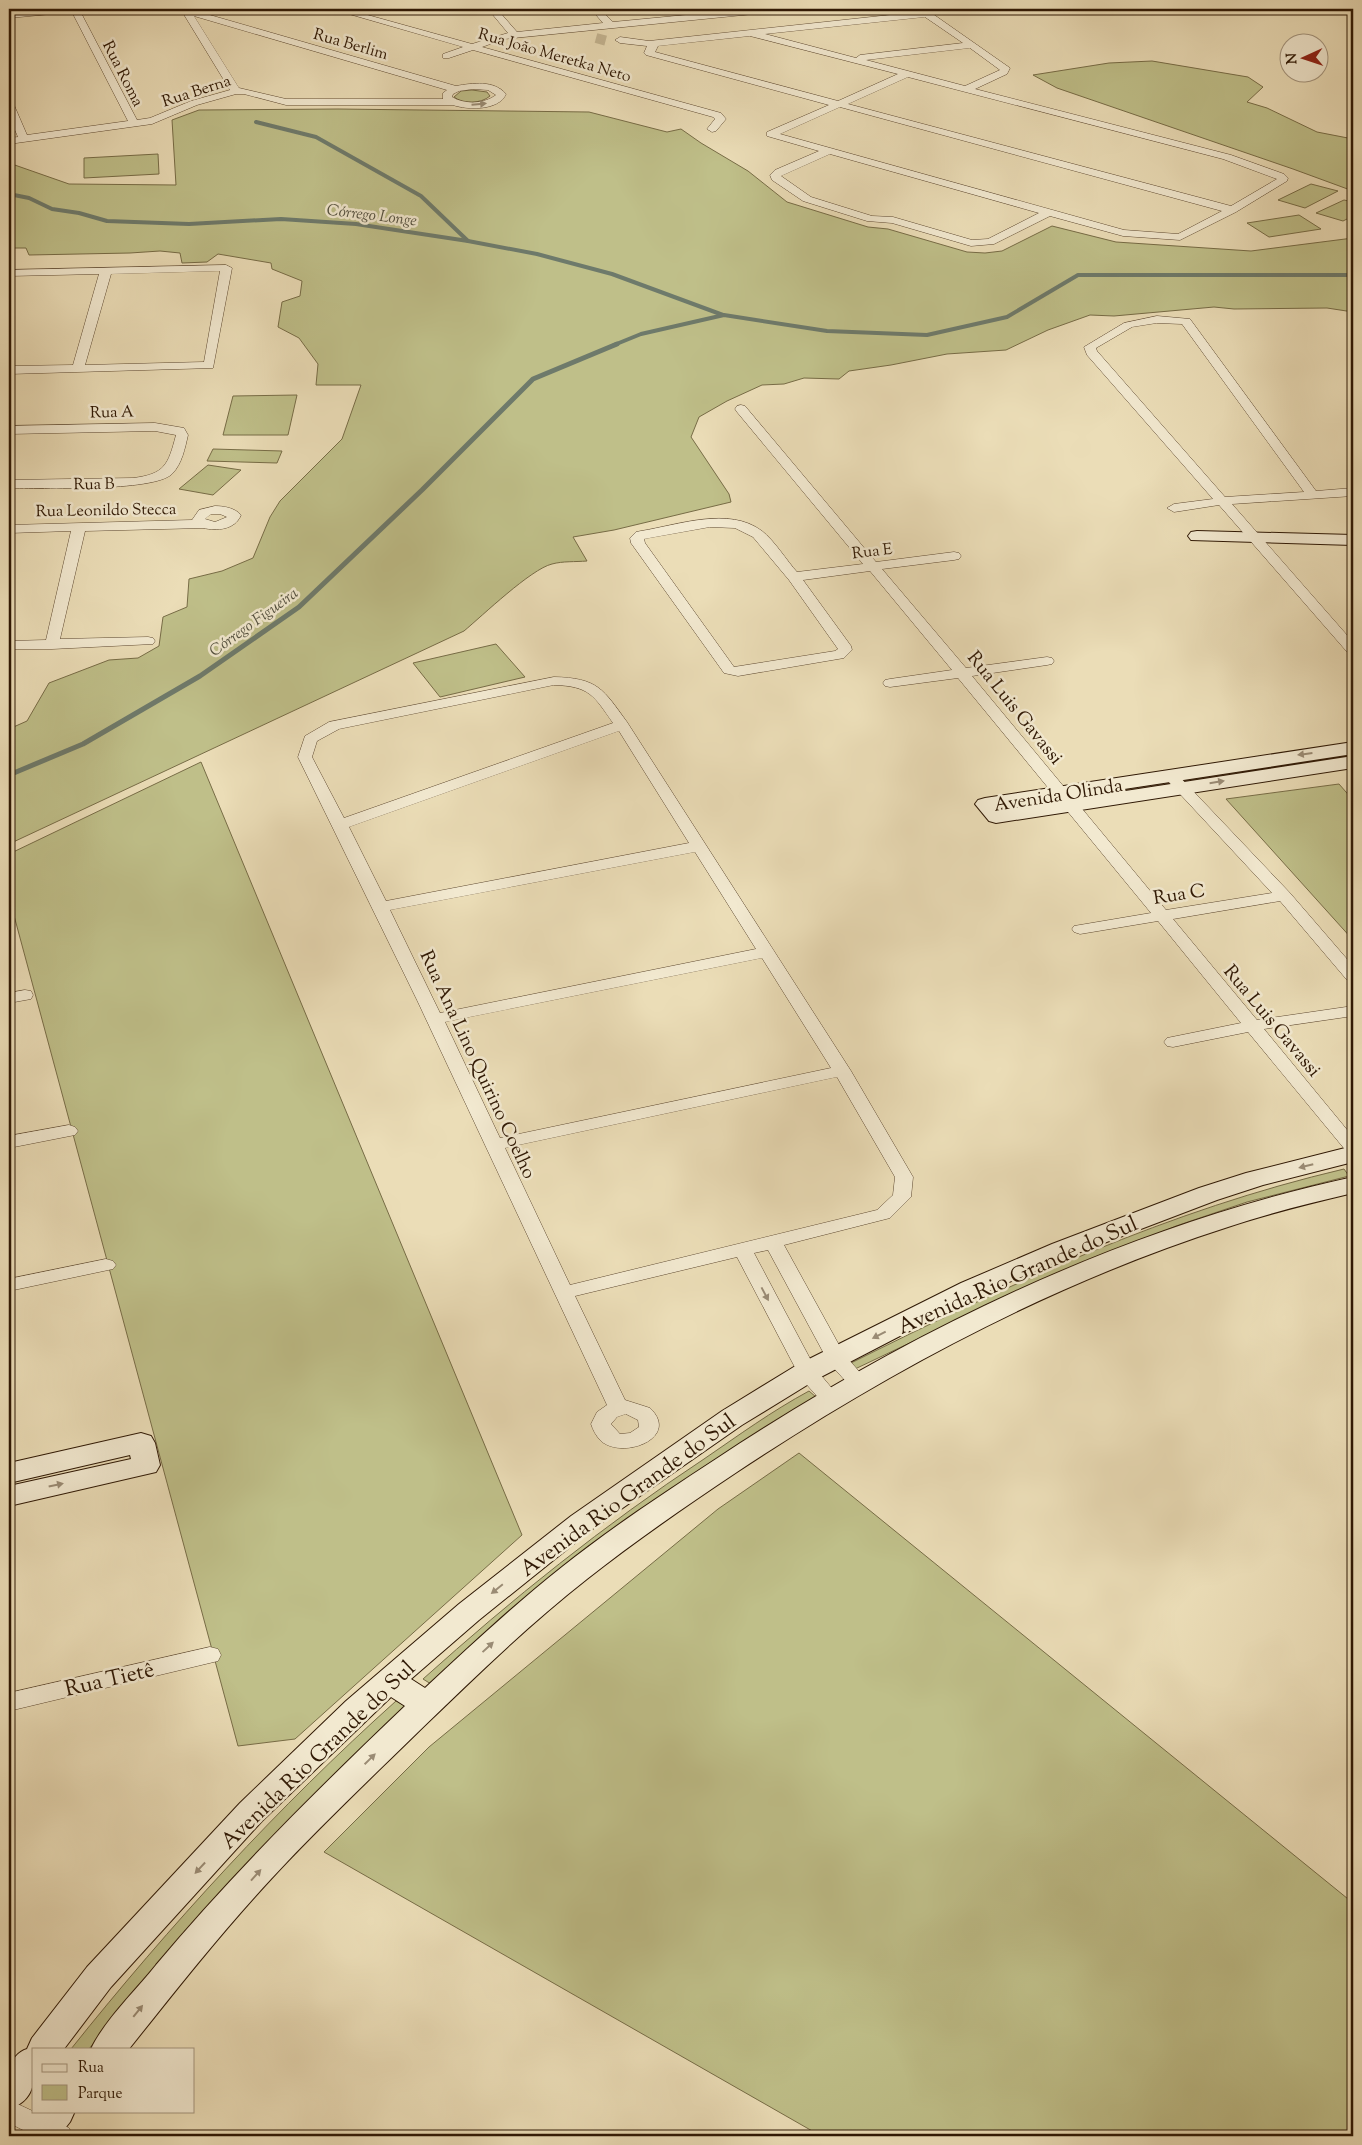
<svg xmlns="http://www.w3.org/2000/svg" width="1362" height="2145" viewBox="0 0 1362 2145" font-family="'Sorts Mill Goudy',serif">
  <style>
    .green { fill: #bfbf89; stroke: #776c46 }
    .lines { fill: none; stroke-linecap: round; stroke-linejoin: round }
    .stream-far1 { stroke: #6e7a6b; stroke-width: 4 }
    .stream { stroke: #6e7a6b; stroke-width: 5 }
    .street-tunnel { stroke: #c5b693; stroke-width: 10; stroke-dasharray: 10 5; stroke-linecap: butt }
    .street-casing { stroke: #5e4931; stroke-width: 1 }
    .secondary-casing { stroke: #2f1804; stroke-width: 2 }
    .street { fill: #f2e9d0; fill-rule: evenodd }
    .secondary { fill: #f2e9d0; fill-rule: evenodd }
    .oneway { fill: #9a8b74 }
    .labels { text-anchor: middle; stroke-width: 5; stroke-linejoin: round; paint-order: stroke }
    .far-street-label { font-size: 16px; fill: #2f1804; stroke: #f2e9d0 }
    .far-water-label { font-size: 16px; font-style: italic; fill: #545140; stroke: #f2e9d0 }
    .street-label { font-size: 19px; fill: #2f1804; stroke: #f2e9d0 }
    .near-street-label { font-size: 22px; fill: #2f1804; stroke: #f2e9d0 }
  </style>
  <rect width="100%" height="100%" fill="#ebddb7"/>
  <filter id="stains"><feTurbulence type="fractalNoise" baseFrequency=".004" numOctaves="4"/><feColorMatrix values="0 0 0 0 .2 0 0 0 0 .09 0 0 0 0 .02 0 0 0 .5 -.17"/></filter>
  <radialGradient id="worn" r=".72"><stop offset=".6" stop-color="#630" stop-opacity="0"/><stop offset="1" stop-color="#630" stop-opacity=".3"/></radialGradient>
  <g class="green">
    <polygon points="1152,61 1248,77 1263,87 1247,102 1267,108 1317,132 1353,139 1353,191 1293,169 1057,88 1033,75 1109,63"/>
    <path d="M472 90 487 92 490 96C481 104 463 104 454 97L461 91Z"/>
    <path d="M338 109 589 112 667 132 681 129 701 143 748 171 787 202 868 227 888 229 967 252 985 253 1002 251 1052 226 1116 242 1251 251 1353 238V312L1327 308 1234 309 1214 307 1114 316 1090 315 1048 330 1006 350 947 354 891 365 849 371 839 379 804 378 784 384 762 385 727 401 699 417 691 437 729 494 731 502 614 530 573 537 587 561C575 562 563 561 552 564 531 569 482 616 464 631L9 844V729L27 721 49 683 109 660 138 658 159 646 163 617 187 607 189 579 222 571 253 558 270 517 280 501 342 439 361 385H316L318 364 299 338 278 327 282 302 300 296 302 281 272 269 271 263 218 254 207 262 182 263 180 253 160 251 130 253 29 255 26 248H9V163L69 184 176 185 172 120 199 110Z"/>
    <polygon points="158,154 159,174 84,178 84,158"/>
    <polygon points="1311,184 1338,191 1305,208 1278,200"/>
    <polygon points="1344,200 1353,202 1353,216 1343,221 1316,213"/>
    <polygon points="1299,215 1321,229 1269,237 1247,223"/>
    <polygon points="297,395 288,435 223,435 233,396"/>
    <polygon points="213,449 282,451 277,463 207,461"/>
    <polygon points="208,465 241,470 213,495 179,489"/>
    <polygon points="496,644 525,677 440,697 413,663"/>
    <polygon points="201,762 522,1535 295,1739 238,1746 9,897 9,854"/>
    <polygon points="1339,784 1353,800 1353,940 1226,799"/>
    <path d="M1344 1169 1349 1176 1247 1202 1176 1226 979 1310 855 1369 849 1364C1009 1284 1169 1210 1344 1169Z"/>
    <path d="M809 1391 816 1397 745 1441 431 1684 423 1679C512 1599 604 1525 704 1459 739 1435 772 1411 809 1391Z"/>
    <polygon points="799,1453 1353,1903 1353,2136 821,2136 324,1852 429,1747 718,1509"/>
    <path d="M396 1701 409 1708 108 2024 89 2049H71C170 1925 278 1807 396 1701Z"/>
  </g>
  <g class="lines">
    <g class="stream-far1">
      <polyline points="256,122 316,137 421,196 468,241"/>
      <polyline points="9,194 29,198 52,209 79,213 107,221 189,224 281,219 356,224 468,241 537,254 612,274 723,315"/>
      <polyline points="614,345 641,334 724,315 827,331 927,335 1007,317 1078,275 1353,275"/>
    </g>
    <polyline class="stream" points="9,775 83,744 200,676 299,607 422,490 533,379 617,344"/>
    <polyline class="street-tunnel" points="596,38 607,41"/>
    <g class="street-casing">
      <g id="street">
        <path d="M47 9H79L137 120 150 118 191 101 230 90 183 13 175 9H189L456 86C473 83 494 80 506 94 499 111 467 110 453 105H286L244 94H236L197 105 152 124 9 144V138L18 137 9 116V102L14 105 27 135 128 121 72 12 9 18V12ZM194 16 447 90 443 93V99H286L239 88ZM473 89 488 90 496 95C484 104 465 105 452 97L453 94 459 91Z"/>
        <polygon points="332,9 346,9 472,44 508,33 488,9 497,9 517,32 603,23 591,9 600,9 613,22 748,9 778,9 773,12 504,39 482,47 721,113 726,119 716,131 712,132 707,129 715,119 713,117 473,50 449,58 443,58 443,54 463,47"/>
        <path d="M915 9H925L930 12 1010 68 1007 74 975 89 1231 155 1284 174 1288 178 1287 181 1236 212 1180 240 1123 236 1050 216 994 244 971 246 892 223 867 221 803 201 772 180 770 175 775 170 819 151 767 136V132L829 105 646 55 644 53 647 46 620 43 615 40 620 37 649 41 918 12ZM925 17 963 43 860 55 856 58 765 34ZM750 36 898 74 838 101 655 52 658 46ZM970 48 1000 70 965 86 866 60ZM908 77 1223 159 1277 179 1231 206 848 104ZM840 107 1222 211 1178 234 1124 230 780 134ZM830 154 1039 213 988 239 972 240 893 217 872 216 811 197 781 176Z"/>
        <path d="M226 265 232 268 213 368 9 374V366L73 365 99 274 9 276V270ZM220 271 204 362 85 365 111 274Z"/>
        <path d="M1157 316 1190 319 1316 491 1353 488V496L1232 504 1353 642V654L1348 653 1219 505 1174 512 1167 508 1174 504 1213 499 1087 355 1084 347 1124 323ZM1157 323 1182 324 1304 492 1225 497 1097 351 1096 348 1132 327Z"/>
        <path d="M741 405 745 406 876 562 954 552 959 553 961 556 959 559 954 560 882 569 966 668 1047 657 1052 658 1054 661 1052 664 1047 665 972 676 1166 910 1272 893 1166 779 1163 776 1166 773H1176L1290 893 1353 966V981L1347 980 1280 901 1173 919 1257 1020 1353 1006V1016L1264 1029 1353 1137V1154L1347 1152 1248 1032 1173 1047 1167 1046 1164 1042 1167 1038 1241 1023 1158 921 1080 934 1074 932 1072 929 1074 926 1151 913 958 678 890 687 885 686 883 683 885 680 890 679 952 670 870 571 803 580 851 646 852 650 844 658 738 676 724 673 631 543 630 538 636 532 641 531C678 525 729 506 762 531 774 540 787 561 797 572L863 564 737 412 735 409 737 406ZM710 527 735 528 753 537 789 580 838 649 835 651 734 667 645 543 644 539Z"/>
        <path d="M155 423 184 428 188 435C185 448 182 464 172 474 154 492 39 488 9 488V480L133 478C165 474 168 465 176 435L155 431 9 434V426Z"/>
        <path d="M215 506C224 506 235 508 241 515 235 530 217 531 203 528L85 531 60 639 148 637 153 638 155 641 153 644 52 649H9V641L46 640 71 531 9 533V525L192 520 199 510ZM211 514H220L227 517 215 522 205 519Z"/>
        <path d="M554 677C598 678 603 689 627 722L851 1071 913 1177 911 1197 890 1218 784 1245 844 1354 869 1383 866 1388 859 1390 852 1388 829 1363 768 1250 754 1253 815 1368 840 1398 837 1403 830 1405 823 1403 800 1377 737 1257 575 1296 625 1400 650 1408C681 1438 623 1460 601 1441 596 1436 593 1430 591 1424L597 1412 607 1405 417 1000 298 757 305 736 329 722ZM554 685C590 686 594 696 613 723L344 818 312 757 317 741 339 729ZM619 731 689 843 386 901 349 827ZM695 852 756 949 440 1013 390 910ZM762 958 831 1068 500 1138 445 1022ZM837 1077 895 1177 893 1195 877 1210 570 1285 505 1148ZM626 1414 638 1420 639 1427 630 1433 620 1434 611 1424 617 1417Z"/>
        <polygon points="25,990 31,991 33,995 31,999 9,1003 9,993"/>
        <polygon points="69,1125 75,1127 78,1131 75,1135 9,1148 9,1136"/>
        <polygon points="106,1259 113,1261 116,1265 113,1269 9,1291 9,1279"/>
        <polygon points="210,1647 218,1649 221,1655 218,1661 9,1711 9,1693"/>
        <polygon points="9,2100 69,2128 73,2136 35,2136 9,2123"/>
      </g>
    </g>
    <g class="secondary-casing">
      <g id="secondary">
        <polygon points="1197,531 1353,535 1353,545 1191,540 1188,536 1191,532"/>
        <polygon points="1353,742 1353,754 1000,808 1001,810 1353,756 1353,768 996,823 989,821 975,804 978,800 985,798"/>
        <path d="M1353 1146V1162L1263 1185 1217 1200 1070 1256 979 1295 817 1379 742 1425 591 1530 479 1620 411 1679 425 1688C469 1647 514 1605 562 1567 611 1528 664 1493 716 1459 911 1330 1124 1227 1353 1177V1193C1311 1203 1269 1213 1228 1227 1053 1283 889 1371 737 1472 686 1506 635 1541 587 1579 527 1626 472 1680 417 1733 368 1781 318 1828 271 1879 221 1933 175 1991 129 2049H91C104 2021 136 1990 156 1965 233 1873 318 1789 405 1706L391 1697 262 1821 111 1987 64 2049H34C34 2075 39 2099 9 2109 9 2089 3 2057 27 2049L32 2038 87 1967 240 1803 346 1701 459 1604 571 1516 722 1411 797 1365 961 1283 1052 1244 1199 1188 1246 1173Z"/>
        <polygon points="141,1433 151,1436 155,1443 160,1465 156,1472 9,1506 9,1486 131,1459 130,1455 9,1483 9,1463"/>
        <polygon points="37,2111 75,2111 70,2122 59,2136 21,2136 26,2125"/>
      </g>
    </g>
    <use href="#street" class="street"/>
    <use href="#secondary" class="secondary"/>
  </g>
  <defs><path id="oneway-solid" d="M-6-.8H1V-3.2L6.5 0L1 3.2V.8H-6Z" transform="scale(1.25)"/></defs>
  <g class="oneway">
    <use href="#oneway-solid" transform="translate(479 104) rotate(-5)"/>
    <use href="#oneway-solid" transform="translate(1305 754) rotate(173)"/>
    <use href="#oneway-solid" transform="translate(1217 782) rotate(-9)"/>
    <use href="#oneway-solid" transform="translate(1306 1166) rotate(166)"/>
    <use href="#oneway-solid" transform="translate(765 1294) rotate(62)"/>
    <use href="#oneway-solid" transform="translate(879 1335) rotate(153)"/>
    <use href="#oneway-solid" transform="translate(56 1485) rotate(-12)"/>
    <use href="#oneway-solid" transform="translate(497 1589) rotate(141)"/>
    <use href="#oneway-solid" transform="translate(488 1647) rotate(-43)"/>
    <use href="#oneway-solid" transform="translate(370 1759) rotate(-44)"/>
    <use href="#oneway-solid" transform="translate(200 1868) rotate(133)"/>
    <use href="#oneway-solid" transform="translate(256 1875) rotate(-48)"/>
    <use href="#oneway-solid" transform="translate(138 2011) rotate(-51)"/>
  </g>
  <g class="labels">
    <g class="far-street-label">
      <text transform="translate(351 43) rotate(16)" y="6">Rua Berlim</text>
      <text transform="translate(555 54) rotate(16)" y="6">Rua João Meretka Neto</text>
      <text transform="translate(124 73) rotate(63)" y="6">Rua Roma</text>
      <text transform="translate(196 90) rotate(-18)" y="6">Rua Berna</text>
      <text transform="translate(112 411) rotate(-1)" y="6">Rua A</text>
      <text transform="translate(94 483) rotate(-1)" y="6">Rua B</text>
      <text transform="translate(106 509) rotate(-1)" y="6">Rua Leonildo Stecca</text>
      <text transform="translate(872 550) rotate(-7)" y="6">Rua E</text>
    </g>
    <g class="far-water-label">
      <text transform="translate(372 214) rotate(7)" y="6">Córrego Longe</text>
      <text transform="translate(253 621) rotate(-36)" y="6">Córrego Figueira</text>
    </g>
    <g class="street-label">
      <text transform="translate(1016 707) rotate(51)" y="7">Rua Luis Gavassi</text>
      <text transform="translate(1058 794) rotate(-9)" y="7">Avenida Olinda</text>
      <text transform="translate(1179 893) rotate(-9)" y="7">Rua C</text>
      <text transform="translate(1273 1020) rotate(50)" y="7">Rua Luis Gavassi</text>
      <text transform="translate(479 1064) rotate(65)" y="7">Rua Ana Lino Quirino Coelho</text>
    </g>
    <g class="near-street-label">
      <text transform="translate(1017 1274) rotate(-24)" y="8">Avenida Rio Grande do Sul</text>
      <text transform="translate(627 1494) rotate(-36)" y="8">Avenida Rio Grande do Sul</text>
      <text transform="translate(109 1678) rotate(-13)" y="8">Rua Tietê</text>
      <text transform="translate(317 1754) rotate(-44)" y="8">Avenida Rio Grande do Sul</text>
    </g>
  </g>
  <rect width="1362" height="2145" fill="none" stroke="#ebddb7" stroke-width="30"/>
  <rect x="10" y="10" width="1342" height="2125" fill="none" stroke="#2f1804" stroke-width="2.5"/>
  <rect x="15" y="15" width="1332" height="2115" fill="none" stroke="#2f1804"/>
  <rect x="32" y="2048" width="162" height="65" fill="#f2e9d0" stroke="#a4957e"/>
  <rect x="42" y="2064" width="25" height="8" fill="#f2e9d0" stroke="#a4957e"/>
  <text x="78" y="2072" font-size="15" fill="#2f1804">Rua</text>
  <rect x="42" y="2085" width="25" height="15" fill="#bfbf89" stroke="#a4957e"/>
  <text x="78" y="2098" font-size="15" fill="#2f1804">Parque</text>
  <g transform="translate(1304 58) rotate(267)"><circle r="24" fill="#f2e9d0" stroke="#a4957e"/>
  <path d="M0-4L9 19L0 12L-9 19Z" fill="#8f2418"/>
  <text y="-8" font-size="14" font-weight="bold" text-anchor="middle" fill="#2f1804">N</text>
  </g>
  <rect width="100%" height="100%" filter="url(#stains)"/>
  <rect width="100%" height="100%" fill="url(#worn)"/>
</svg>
